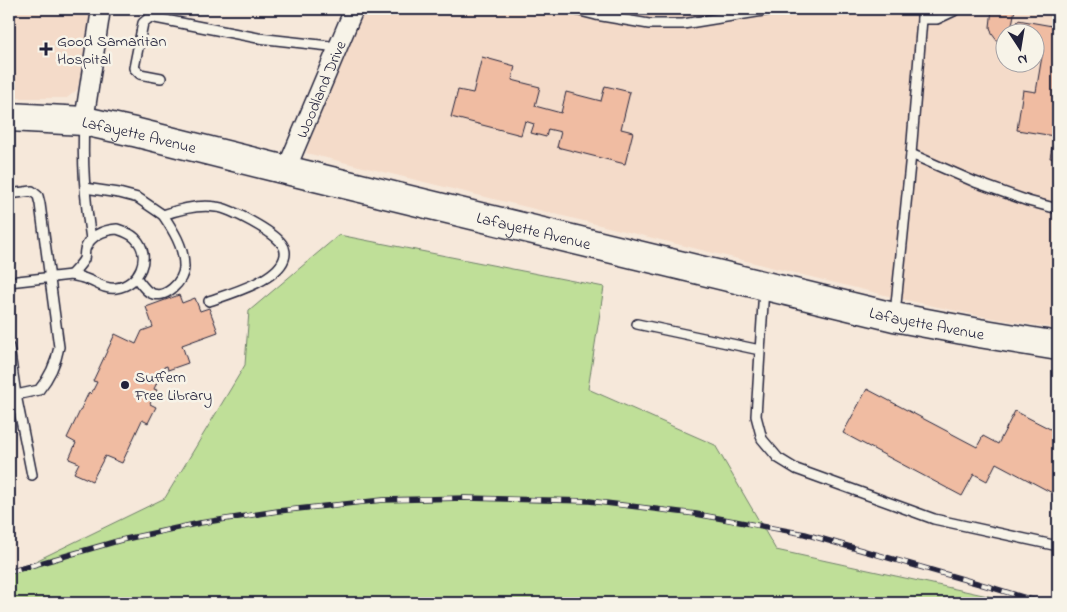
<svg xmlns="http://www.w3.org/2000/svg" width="1067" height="612" viewBox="0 0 1067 612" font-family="'Indie Flower',sans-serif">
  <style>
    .built { fill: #f4dbc9; fill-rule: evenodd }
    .green { fill: #bfdf98; stroke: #70806a }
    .building { fill: #f0bca2; stroke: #22223b }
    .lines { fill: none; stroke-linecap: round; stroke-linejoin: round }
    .service-casing { stroke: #22223b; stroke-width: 12 }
    .minor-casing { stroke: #22223b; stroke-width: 21 }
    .primary-casing { stroke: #22223b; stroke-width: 31 }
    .service { stroke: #f7f3e8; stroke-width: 9 }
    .minor { stroke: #f7f3e8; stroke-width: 18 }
    .primary { stroke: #f7f3e8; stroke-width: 28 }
    .rail-casing { stroke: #22223b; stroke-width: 5.5 }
    .rail { stroke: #f7f3e8; stroke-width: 4; stroke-dasharray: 11; stroke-linecap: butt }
    .poi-dot { fill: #22223b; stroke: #f7f3e8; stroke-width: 2 }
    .labels { text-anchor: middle; stroke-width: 5; stroke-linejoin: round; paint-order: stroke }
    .poi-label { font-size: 16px; fill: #22223b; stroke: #f7f3e8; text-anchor: start }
    .street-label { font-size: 16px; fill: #22223b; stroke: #f7f3e8 }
  </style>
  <rect width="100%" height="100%" fill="#f6e8da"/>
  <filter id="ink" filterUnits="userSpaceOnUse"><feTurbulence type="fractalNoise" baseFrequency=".02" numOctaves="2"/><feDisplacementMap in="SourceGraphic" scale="10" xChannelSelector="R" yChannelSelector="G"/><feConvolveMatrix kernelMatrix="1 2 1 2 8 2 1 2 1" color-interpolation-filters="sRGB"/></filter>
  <g filter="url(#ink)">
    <g class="built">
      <polygon points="9,9 91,9 78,89 67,98 9,98"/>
      <path d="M354 9H1058V329L980 316 897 298 306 153ZM1004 32H1034V62H1004Z"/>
    </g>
    <polygon class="green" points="339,235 604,287 588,389 715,445 776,550 1020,603 9,603 9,574 165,498 245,365 249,311"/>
    <g class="building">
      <polygon points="992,9 1015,9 1012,25 1017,26 1018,20 1058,27 1058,159 1050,158 1054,136 1017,130 1023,90 1036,92 1043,50 1034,49 1034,32 1004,32 1004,44 998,42 992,34 990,27"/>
      <polygon points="482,57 515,66 512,80 540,87 535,106 561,113 566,92 601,101 605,86 630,92 621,129 633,132 625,164 557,147 561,132 548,129 546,137 531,133 534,124 525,121 521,135 451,117 458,90 473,93"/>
      <polygon points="179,295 182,303 195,298 200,311 209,308 218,332 182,345 188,363 168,370 167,366 164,367 154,389 157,390 150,404 156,407 148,423 142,420 122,463 105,456 92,481 74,473 79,463 69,459 76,443 67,438 89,392 91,394 97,382 93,381 115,334 136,344 142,331 153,327 146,307"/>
      <polygon points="867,389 977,447 983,436 998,444 1015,411 1058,433 1058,496 996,463 987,481 974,474 962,496 843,433"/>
    </g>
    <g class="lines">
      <g class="service-casing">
        <g id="service">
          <polyline points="572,9 596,15 649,24 683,24 776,9"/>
          <polyline points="922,19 937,19 954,11 955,9"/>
          <polyline points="161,78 140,74 134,68 143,23 150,17 258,38 338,47"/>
          <path d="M84 124C82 162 85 201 91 239"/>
          <polyline points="911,154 975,182 1028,201 1058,209"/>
          <path d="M85 188 119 193 138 198 163 215C180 209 198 204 216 207 230 208 274 232 282 244 285 248 286 254 284 259 276 281 229 294 209 301"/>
          <path d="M9 194 32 191 38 196 40 204 59 347C56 363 49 378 39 390L16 395 9 347"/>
          <path d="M117 229C123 231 130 233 135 238 153 256 139 285 116 288 105 290 96 282 86 279 81 277 76 276 71 275 75 270 81 265 84 259 85 255 84 250 86 247 92 234 105 230 117 229Z"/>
          <path d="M136 278C140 282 144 289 149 292 164 302 185 281 184 266 184 247 173 230 163 215"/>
          <polyline points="9,282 71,275"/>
          <polyline points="764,288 756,416 762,439 778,458 796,469 934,519 1058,546"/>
          <polyline points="895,314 911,154 922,19 922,9"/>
          <polyline points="637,324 760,350"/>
          <polyline points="16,395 32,475"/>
        </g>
      </g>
      <g class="minor-casing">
        <g id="minor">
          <polyline points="84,121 101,9"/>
          <path id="s1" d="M286 170 354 9"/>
        </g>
      </g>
      <g class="primary-casing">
        <g id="primary">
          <path id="s2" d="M9 117 84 121 134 132 286 170 894 317 979 333 1058 346"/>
        </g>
      </g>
      <use href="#service" class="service"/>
      <use href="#minor" class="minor"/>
      <use href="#primary" class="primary"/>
      <g class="rail-casing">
        <polyline id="rail" points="9,572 121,540 200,523 278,511 383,500 465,498 589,501 696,514 805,534 987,586 1042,603"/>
      </g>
      <use href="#rail" class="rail"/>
    </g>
  </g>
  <g class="poi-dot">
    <path d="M43.5 41.5h5v5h5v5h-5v5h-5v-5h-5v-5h5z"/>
    <circle cx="125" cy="385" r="5"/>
  </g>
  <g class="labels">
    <g class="poi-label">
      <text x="57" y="46">Good Samaritan<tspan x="57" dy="18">Hospital</tspan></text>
      <text x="135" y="382">Suffern<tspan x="135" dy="18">Free Library</tspan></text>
    </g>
    <g class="street-label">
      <text dy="6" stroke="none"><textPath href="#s1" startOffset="88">Woodland Drive</textPath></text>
      <text dy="6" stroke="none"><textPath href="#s2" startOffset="132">Lafayette Avenue</textPath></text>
      <text dy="6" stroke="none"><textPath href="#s2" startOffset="538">Lafayette Avenue</textPath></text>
      <text dy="6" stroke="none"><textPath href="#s2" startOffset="942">Lafayette Avenue</textPath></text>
    </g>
  </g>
  <rect width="1067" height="612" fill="none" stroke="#f7f3e8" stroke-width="30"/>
  <rect x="15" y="15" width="1037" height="582" fill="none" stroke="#22223b" stroke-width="2" filter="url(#ink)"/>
  <g transform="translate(1020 48) rotate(168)"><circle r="24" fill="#f7f3e8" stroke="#a29fa3"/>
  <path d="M0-4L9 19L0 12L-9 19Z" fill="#22223b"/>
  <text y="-8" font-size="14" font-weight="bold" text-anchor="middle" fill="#22223b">N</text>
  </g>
</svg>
